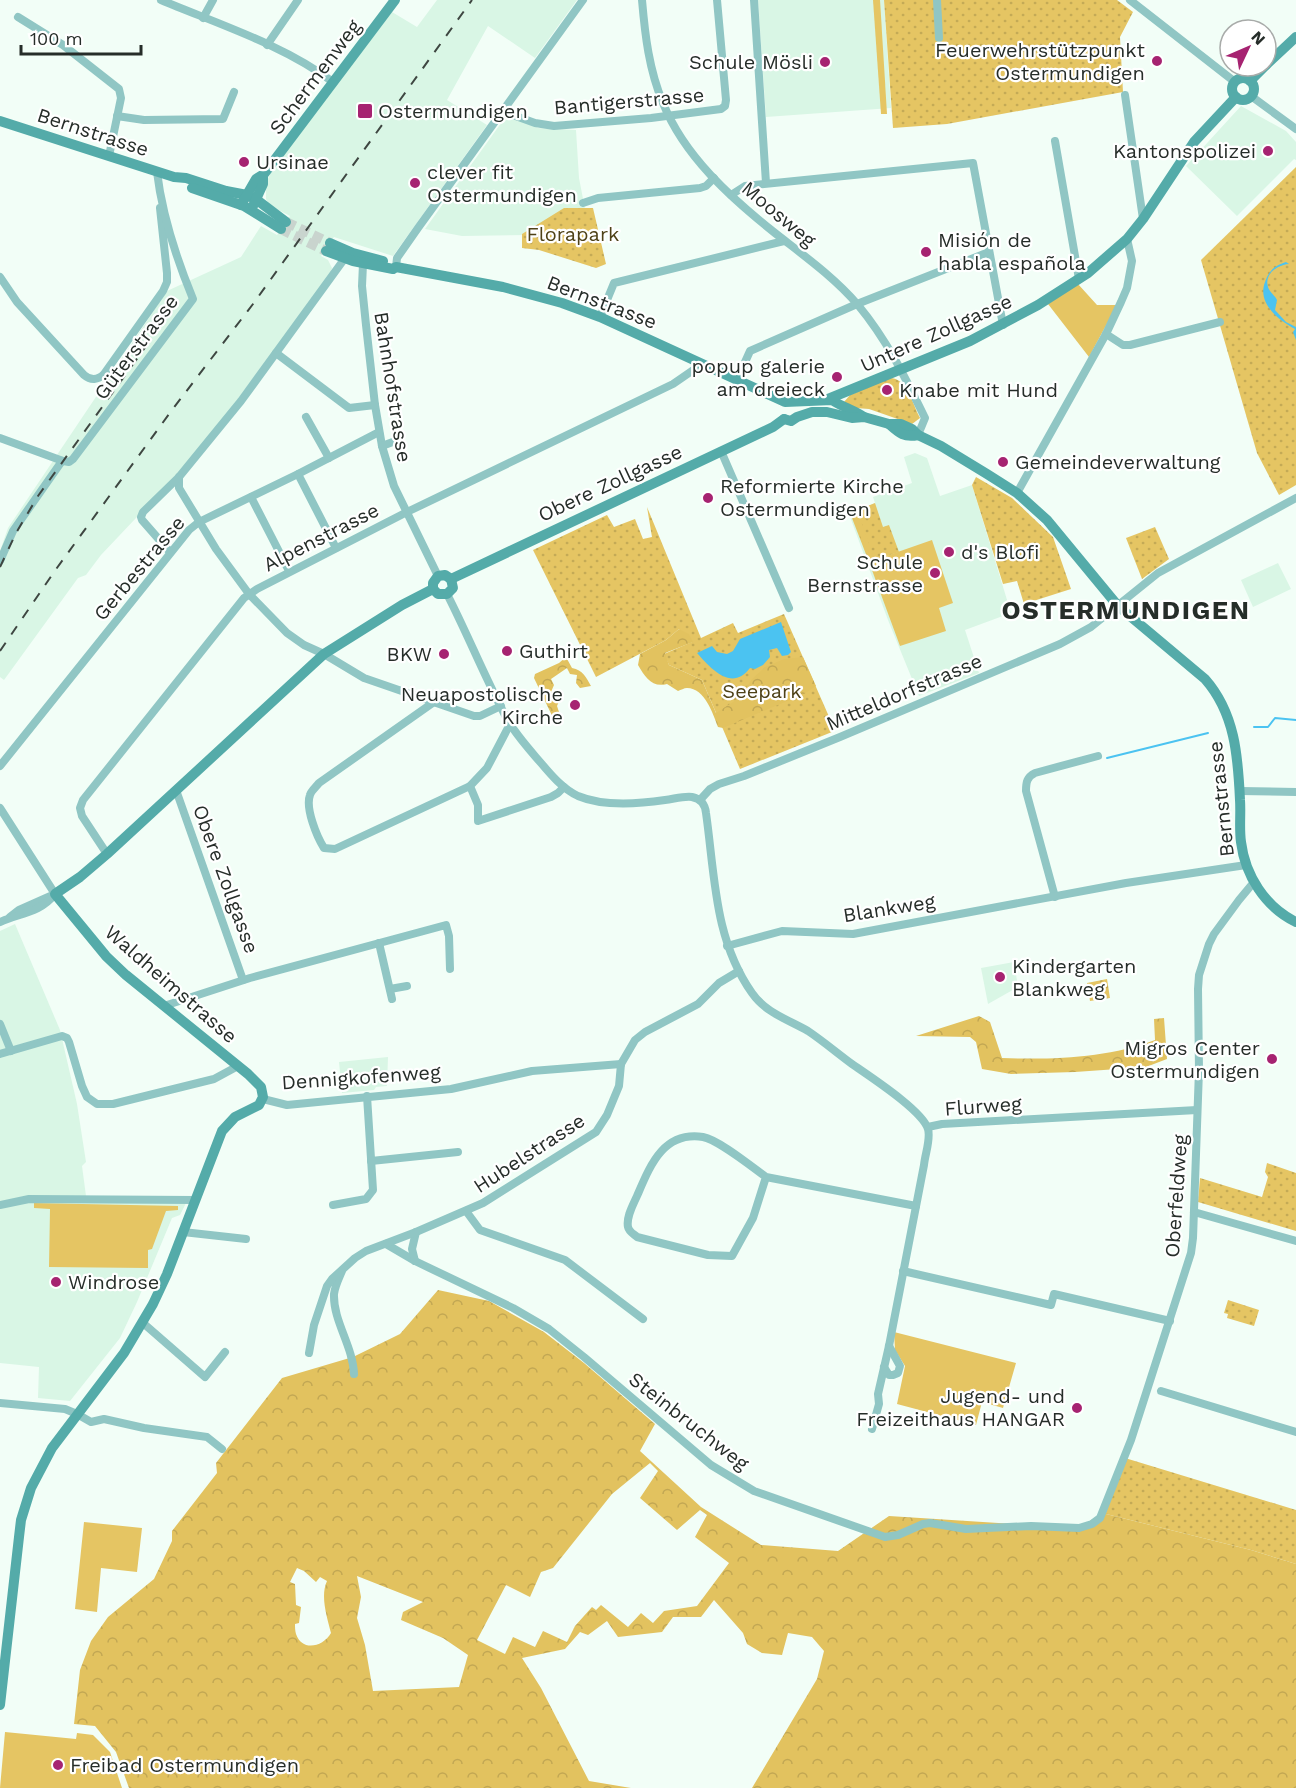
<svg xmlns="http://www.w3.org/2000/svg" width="1296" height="1788" viewBox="0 0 1296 1788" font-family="'Work Sans',sans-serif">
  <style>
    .built { fill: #d9f6e5 }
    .grass { fill: url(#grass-dots) }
    .forest { fill: url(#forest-crowns); fill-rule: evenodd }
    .garden { fill: #e5c563 }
    .water { fill: #4bc3f1 }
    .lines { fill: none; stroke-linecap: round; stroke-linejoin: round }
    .stream { stroke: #4bc3f1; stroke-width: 2 }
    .secondary-tunnel { stroke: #c9d4ce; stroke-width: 10; stroke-dasharray: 10 5; stroke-linecap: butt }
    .street { stroke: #90c6c4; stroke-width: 8 }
    .secondary { stroke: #54aba9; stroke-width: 10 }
    .rail { stroke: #3e4641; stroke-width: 2; stroke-dasharray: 10 10; stroke-linecap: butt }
    .poi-dot { fill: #a62371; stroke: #fff; stroke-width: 2 }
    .labels { text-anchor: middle; stroke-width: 4.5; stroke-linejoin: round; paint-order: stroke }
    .poi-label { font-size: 20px; fill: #262d29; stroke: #fff; text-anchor: start }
    .street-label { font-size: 20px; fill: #262d29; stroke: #fff }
    .park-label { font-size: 20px; fill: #4f4218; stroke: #fff }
    .district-label { font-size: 26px; font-weight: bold; letter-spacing: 1.5px; fill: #262d29; stroke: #fff }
  </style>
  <defs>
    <pattern id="grass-dots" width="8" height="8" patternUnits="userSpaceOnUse" patternTransform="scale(1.5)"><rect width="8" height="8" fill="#e5c563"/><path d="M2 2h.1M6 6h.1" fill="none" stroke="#c4aa56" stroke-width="1.8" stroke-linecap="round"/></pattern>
    <pattern id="forest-crowns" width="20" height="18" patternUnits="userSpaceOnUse" patternTransform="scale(1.5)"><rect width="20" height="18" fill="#e2c25f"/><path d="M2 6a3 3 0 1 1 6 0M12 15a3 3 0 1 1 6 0" fill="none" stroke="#c2a753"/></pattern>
  </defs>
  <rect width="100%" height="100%" fill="#f2fef7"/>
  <g class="built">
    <polygon points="437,0 577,0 535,58 488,26 447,100 487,125 393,256 334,237 321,256 328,260 332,268 331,272 213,433 171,481 101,555 86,575 78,578 4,680 0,677 0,551 8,528 167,291 241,257 261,226 277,235 290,216 269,205 266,199 266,183 273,168 392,12 417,27"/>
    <polygon points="758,0 884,0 891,108 766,117"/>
    <polygon points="1241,106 1286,131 1296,142 1296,160 1294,159 1237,216 1186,166"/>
    <polygon points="509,112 538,128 576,130 579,178 585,209 529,235 462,236 425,229"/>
    <polygon points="915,453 927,458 940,496 972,485 1011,613 965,630 979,673 919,696 888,620 849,514 875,503 873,497 912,483 904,457"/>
    <polygon points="1278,563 1291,589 1253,607 1241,580"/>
    <polygon points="15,924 60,1030 77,1104 86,1162 82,1166 86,1196 0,1203 0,931"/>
    <polygon points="1014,962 1018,987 988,1004 981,968"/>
    <polygon points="388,1057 387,1086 376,1087 374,1090 342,1093 339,1062"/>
    <polygon points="19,1202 186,1203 180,1215 172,1218 137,1302 120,1338 70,1401 38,1398 39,1367 0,1363 0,1207"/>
  </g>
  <g class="grass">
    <polygon points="884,0 1117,0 1133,12 1120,37 1123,92 947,124 893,128"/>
    <polygon points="1296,167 1296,485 1279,495 1257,453 1201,260"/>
    <polygon points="564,208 593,208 606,264 596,268 539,250 522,248 522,234"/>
    <path d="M890 378C906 378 912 401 918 414L920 418 912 424 869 409 856 408 844 402 850 395Z"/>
    <polygon points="976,477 1012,498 1053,537 1071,589 1024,604 1017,581 1003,584 972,485"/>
    <polygon points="875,503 883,527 889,525 899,552 869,562 850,513"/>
    <polygon points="647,507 701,638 733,623 738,633 784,614 834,728 832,732 740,769 702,680 669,665 664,654 692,642 679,629 666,640 596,677 533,550 607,515 614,527 635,519 643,539 652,537"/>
    <polygon points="1155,527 1169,559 1142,579 1126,538"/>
    <polygon points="1107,979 1110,998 1090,1001 1087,983"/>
    <polygon points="1267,1163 1296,1173 1296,1231 1198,1202 1200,1178 1262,1197 1268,1177 1265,1172"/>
    <polygon points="1228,1300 1259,1310 1254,1326 1227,1318 1228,1314 1224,1313"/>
    <polygon points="1125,1458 1296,1510 1296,1564 1251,1550 1102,1513"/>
  </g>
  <g class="forest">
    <path d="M679 629 689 634 693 642 665 653 669 665 702 680 716 713 739 698 752 679 765 667 784 659 803 657 816 686 804 694 723 728 718 727C713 714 705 688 687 688 684 688 681 690 678 691L667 684C652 688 645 677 638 665L640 654 666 640Z"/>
    <path d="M566 657 572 668C583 670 586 677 591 686L580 688 576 683 577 675 570 674 567 668 551 679 554 685 551 692 559 693 560 699 557 706 560 715 564 719 557 726 534 678 535 674 559 663Z"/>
    <path d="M979 1016 990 1022 1002 1058C1051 1060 1109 1058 1155 1040L1154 1019 1164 1018 1167 1059 1146 1067 1075 1072 1011 1074 982 1069 976 1042 970 1037 916 1036Z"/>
    <path d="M438 1290 489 1301 544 1332 584 1363 655 1424 640 1451 701 1507 761 1545 838 1551 889 1516 1079 1528 1102 1513 1251 1550 1296 1564V1788H752L817 1679 824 1651 812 1637 788 1633 782 1655 762 1653 747 1644 743 1633 714 1600 701 1617H673L662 1632 618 1637 607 1621 588 1635 580 1632 565 1649 522 1658 541 1688 589 1781 631 1788H129L116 1752 95 1726 74 1724 80 1670 91 1641 108 1617 154 1579 172 1541V1531L217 1473 216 1463 282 1378 353 1357 400 1334ZM650 1463 658 1471 640 1498 677 1530 700 1510 707 1515 695 1537 729 1563 697 1606 664 1611 653 1623 641 1613 628 1627 601 1605 596 1610 592 1607 575 1626 567 1642 543 1631 535 1647 513 1637 505 1654 477 1640 506 1585 530 1597 541 1572 553 1568 612 1494ZM297 1568 304 1571 316 1582 320 1577 327 1581C320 1596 327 1617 331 1633 323 1647 302 1652 296 1634 295 1631 295 1627 295 1624L299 1623 301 1607 296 1605 295 1584 290 1582ZM357 1576 423 1602 403 1612 401 1620 443 1638 468 1655 459 1687 373 1691 365 1645 357 1618 361 1597Z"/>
  </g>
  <g class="garden">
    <polygon points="873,0 880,0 887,114 881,114"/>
    <polygon points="1078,284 1097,305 1117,305 1089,357 1048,304"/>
    <polygon points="858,512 874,558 869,560 852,514"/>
    <polygon points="932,540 953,603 939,608 946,631 900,646 869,562"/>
    <polygon points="34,1203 178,1206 178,1210 166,1211 152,1249 148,1250 148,1268 49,1267 50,1209 34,1208"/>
    <polygon points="894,1332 1016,1363 1003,1408 982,1402 976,1425 897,1404 905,1366 895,1350"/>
    <polygon points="84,1522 142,1528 137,1572 101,1568 97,1612 75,1609"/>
    <polygon points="5,1732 76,1739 77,1733 93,1735 110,1752 122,1788 0,1788"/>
  </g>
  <g class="water">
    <path d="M1286 262 1289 264C1277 265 1264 274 1268 287 1270 293 1275 295 1277 300L1275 310 1286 322 1296 327V340L1293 332 1295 329C1279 320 1259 305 1264 285 1268 272 1273 266 1286 262Z"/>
    <path d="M781 622 791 652 788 655 782 656 777 648 769 650 770 657 763 665 755 669 750 668C732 692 711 669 697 653L712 646 717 652 727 654 733 651 740 639Z"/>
  </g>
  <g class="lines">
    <g class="stream">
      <polyline points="1254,727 1268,727 1275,718 1296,720"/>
      <polyline points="1107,758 1208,733"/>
    </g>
    <g class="secondary-tunnel">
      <polyline points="286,222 330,243"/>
      <polyline points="281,229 326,251"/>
    </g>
    <g class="street">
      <path d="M161 0C218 24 284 45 333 82"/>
      <path d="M642 0C645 35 649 70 663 103 684 156 731 198 775 233 803 255 834 277 858 305 887 340 905 377 925 418L918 435"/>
      <polyline points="754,0 766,183"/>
      <polyline points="937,0 939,38"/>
      <polyline points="1130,0 1235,82"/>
      <polyline points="18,17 63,45 119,89 121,98 109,156"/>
      <polyline points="203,18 213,0"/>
      <polyline points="267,45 298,0"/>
      <polyline points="1125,95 1143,219"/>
      <polyline points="1251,96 1296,129"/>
      <polyline points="502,111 535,123 554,126 651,118 721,109 725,106 726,100 717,0"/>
      <polyline points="117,116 144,120 223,119 234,92"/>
      <polyline points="1055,141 1079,279"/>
      <polyline points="731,195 745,186 973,163 1003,325"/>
      <polyline points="583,203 598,198 700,188 706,186 714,178"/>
      <polyline points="363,264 362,286 366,325 375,405 382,446 394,486 438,576"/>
      <polyline points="396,267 397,258 418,228 583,0"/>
      <path d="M0 277 17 302 84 375C91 381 98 380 104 374L163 291 167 282V273L160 208"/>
      <polyline points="600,317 614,283 784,241"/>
      <polyline points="1106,334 1123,345 1130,345 1220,322"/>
      <polyline points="276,353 349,408 375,405"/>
      <polyline points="737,380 750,351 857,304 989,252"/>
      <polyline points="306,417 329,458"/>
      <path d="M0 438 63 461 69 462 73 459 193 299C177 260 162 214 157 172"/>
      <polyline points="382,446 398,440"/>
      <polyline points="721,451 789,608"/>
      <polyline points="298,474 336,548"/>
      <polyline points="179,477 179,488 216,549 249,594 287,633 304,645 324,654 364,678 474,716 480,716 501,706"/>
      <polyline points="1017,493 1106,334 1121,302 1127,288 1132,261 1127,239"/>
      <polyline points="251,497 289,571"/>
      <polyline points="170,552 142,520 141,517 143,512 179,477 241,401 345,258"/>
      <polyline points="0,561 13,531 62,461"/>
      <path d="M447 594C468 635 485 678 507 719 516 735 529 749 541 763 551 775 563 789 578 796 604 807 638 804 665 800 674 799 683 796 692 797 701 799 705 804 706 813 715 876 714 939 752 993 766 1013 787 1019 808 1031 823 1041 837 1053 852 1064 869 1076 922 1110 928 1129 931 1139 925 1154 924 1165L889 1346 878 1394 879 1404 872 1429"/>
      <path d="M434 702 319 783C316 787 311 791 310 795 305 808 317 837 324 848L335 849 470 786"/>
      <polyline points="510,724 487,768 470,786 478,805 478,821 551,797 558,793 564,787"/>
      <polyline points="0,766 189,530 199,522 298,474 379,432"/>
      <polyline points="176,790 243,980"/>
      <polyline points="1240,791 1296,792"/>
      <polyline points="700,800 710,789 719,784 744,776 840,737 1060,644 1091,627 1158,573 1296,498"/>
      <polyline points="0,808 55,894"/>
      <polyline points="107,854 82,816 80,808 83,800 244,598 257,589 407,512 673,384 702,364"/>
      <path d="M1055 897 1026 791C1026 782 1027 777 1035 773L1098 756"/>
      <polyline points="10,917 19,910 55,894"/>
      <path d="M0 922C20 913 40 913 55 894"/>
      <polyline points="379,943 392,999"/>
      <polyline points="727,946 782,931 853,934 1126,883 1246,865"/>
      <polyline points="390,989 407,986"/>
      <polyline points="164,1006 250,978 446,925 449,936 450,969"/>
      <polyline points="0,1024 11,1051"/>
      <polyline points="0,1054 62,1036 67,1038 69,1042 82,1086 87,1097 97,1104 113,1104 214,1079 238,1066"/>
      <polyline points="263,1099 287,1105 451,1089 532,1071 621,1064"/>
      <polyline points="928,1127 942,1124 1197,1110"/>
      <polyline points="371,1161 458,1152"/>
      <path d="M766 1177C752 1167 719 1140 703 1137 663 1131 650 1166 637 1196 633 1205 626 1217 628 1227 629 1232 634 1234 637 1237L708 1255 732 1256 753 1218 766 1177 916 1206"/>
      <polyline points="0,1205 29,1199 195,1200"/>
      <polyline points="333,1205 366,1199 373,1190 367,1096"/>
      <polyline points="466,1211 480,1230 565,1260 643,1319"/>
      <polyline points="1194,1212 1296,1241"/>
      <polyline points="183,1232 246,1239"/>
      <polyline points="386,1244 415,1261 513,1308 549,1329 584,1357 711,1465 754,1491 885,1537 898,1535 923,1524 930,1523 966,1529 1031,1526 1079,1528 1092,1524 1100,1518 1131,1440 1191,1253 1193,1238 1199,1070 1198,989 1199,975 1209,944 1214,934 1239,900 1254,882"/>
      <polyline points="415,1261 412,1249 416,1232"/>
      <path d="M342 1271C339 1278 335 1286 334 1294 333 1321 353 1346 354 1374"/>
      <polyline points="903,1271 1051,1305 1054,1294 1170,1321"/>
      <polyline points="143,1323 205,1377 225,1352"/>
      <polyline points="309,1353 314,1325 327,1286 332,1279 355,1258 366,1251 416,1232 483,1203 596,1132 607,1115 619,1086 621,1064 635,1040 645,1032 698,1004 719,983 739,971"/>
      <polyline points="884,1367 889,1375 893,1375 898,1373 900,1366 889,1346"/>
      <polyline points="1161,1391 1296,1432"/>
      <polyline points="0,1403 65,1409 77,1414 91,1422 104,1419 144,1428 207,1437 222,1449"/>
    </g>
    <g class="secondary">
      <polyline points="1266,65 1296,37"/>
      <circle cx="1243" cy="89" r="11"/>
      <polyline points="1250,81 1265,66"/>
      <polyline points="0,121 174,177 186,178 226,191 247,195 257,200 286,222"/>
      <polyline points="192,188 244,206 281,229"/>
      <polyline points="241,205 256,179 264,174 395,0"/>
      <polyline points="253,206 263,184 263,175"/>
      <polyline points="330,243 353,253 383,261"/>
      <path d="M326 251 353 261 393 269 396 267 503 287 562 303 600 317 785 402 832 400C842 407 854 410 864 417"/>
      <polyline points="828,399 970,341 1038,305 1088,273 1127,239 1143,219 1194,142 1236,97"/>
      <path d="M784 419 791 421 797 417 812 412H827L852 418 864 417 889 424H901L912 429 918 435 941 446 987 474 1017 493 1047 520 1118 606 1205 679C1235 713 1238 756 1240 800 1241 814 1239 828 1241 842 1245 875 1265 907 1296 922"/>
      <path d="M889 424C899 433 904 438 918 435"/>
      <polyline points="451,579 773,427 784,419"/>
      <polyline points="433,589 438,594 447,594 453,588 451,579"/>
      <polyline points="433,589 433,583 438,576 445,575 451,579"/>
      <polyline points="0,1705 19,1537 21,1520 31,1488 52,1448 124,1353 153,1304 167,1274 222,1131 235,1117 259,1105 263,1097 261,1087 248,1074 126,975 106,956 55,894 80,877 107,854 324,654 402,605 433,589"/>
    </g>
    <g class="rail">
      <polyline points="0,567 16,533 38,496 162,324"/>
      <polyline points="0,651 54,572 172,410 253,304 472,0"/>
    </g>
  </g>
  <g class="poi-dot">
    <circle cx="1157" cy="61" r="6"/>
    <circle cx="825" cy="62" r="6"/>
    <rect x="357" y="103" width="16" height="16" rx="3"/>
    <circle cx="1268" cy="151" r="6"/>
    <circle cx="244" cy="162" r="6"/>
    <circle cx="415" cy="183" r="6"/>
    <circle cx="926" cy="252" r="6"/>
    <circle cx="837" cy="377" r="6"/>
    <circle cx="887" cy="390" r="6"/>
    <circle cx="1003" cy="462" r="6"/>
    <circle cx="708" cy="498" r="6"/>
    <circle cx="949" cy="552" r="6"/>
    <circle cx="935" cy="573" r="6"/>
    <circle cx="507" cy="651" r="6"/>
    <circle cx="444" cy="654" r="6"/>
    <circle cx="575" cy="705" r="6"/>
    <circle cx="1000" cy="977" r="6"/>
    <circle cx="1272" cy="1059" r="6"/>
    <circle cx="56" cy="1282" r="6"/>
    <circle cx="1077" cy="1408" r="6"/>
    <circle cx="58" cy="1765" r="6"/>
  </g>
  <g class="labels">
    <g class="poi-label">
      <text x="1145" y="57" text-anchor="end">Feuerwehrstützpunkt<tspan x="1145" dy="23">Ostermundigen</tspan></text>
      <text x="813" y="69" text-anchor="end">Schule Mösli</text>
      <text x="378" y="118">Ostermundigen</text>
      <text x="1256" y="158" text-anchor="end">Kantonspolizei</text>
      <text x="256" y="169">Ursinae</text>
      <text x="427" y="179">clever fit<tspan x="427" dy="23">Ostermundigen</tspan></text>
      <text x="938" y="247">Misión de<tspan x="938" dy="23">habla española</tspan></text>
      <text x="825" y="373" text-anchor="end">popup galerie<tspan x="825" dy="23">am dreieck</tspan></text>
      <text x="899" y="397">Knabe mit Hund</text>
      <text x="1015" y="469">Gemeindeverwaltung</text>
      <text x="720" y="493">Reformierte Kirche<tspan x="720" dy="23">Ostermundigen</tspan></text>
      <text x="961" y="559">d's Blofi</text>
      <text x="923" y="569" text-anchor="end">Schule<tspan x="923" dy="23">Bernstrasse</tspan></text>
      <text x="519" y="658">Guthirt</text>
      <text x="432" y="661" text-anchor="end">BKW</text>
      <text x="563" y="701" text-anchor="end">Neuapostolische<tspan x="563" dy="23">Kirche</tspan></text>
      <text x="1012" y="973">Kindergarten<tspan x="1012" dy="23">Blankweg</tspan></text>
      <text x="1260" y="1055" text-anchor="end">Migros Center<tspan x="1260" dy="23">Ostermundigen</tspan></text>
      <text x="68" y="1289">Windrose</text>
      <text x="1065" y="1403" text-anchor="end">Jugend- und<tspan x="1065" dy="23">Freizeithaus HANGAR</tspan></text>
      <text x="70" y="1772">Freibad Ostermundigen</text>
    </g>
    <g class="street-label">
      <text transform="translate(315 77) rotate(-53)" y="7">Schermenweg</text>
      <text transform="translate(629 101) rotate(-5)" y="7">Bantigerstrasse</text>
      <text transform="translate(93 132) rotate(18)" y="7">Bernstrasse</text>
      <text transform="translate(779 214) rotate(40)" y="7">Moosweg</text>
      <text transform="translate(602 302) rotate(21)" y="7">Bernstrasse</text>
      <text transform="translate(936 333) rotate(-24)" y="7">Untere Zollgasse</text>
      <text transform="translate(136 347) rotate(-53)" y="7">Güterstrasse</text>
      <text transform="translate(393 387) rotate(81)" y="7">Bahnhofstrasse</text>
      <text transform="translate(610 483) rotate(-25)" y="7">Obere Zollgasse</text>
      <text transform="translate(321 537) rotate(-27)" y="7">Alpenstrasse</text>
      <text transform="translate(139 568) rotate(-50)" y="7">Gerbestrasse</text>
      <text transform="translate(904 692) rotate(-23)" y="7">Mitteldorfstrasse</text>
      <text transform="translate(1221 799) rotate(-96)" y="7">Bernstrasse</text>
      <text transform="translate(226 879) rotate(70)" y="7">Obere Zollgasse</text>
      <text transform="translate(889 908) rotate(-9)" y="7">Blankweg</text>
      <text transform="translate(171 984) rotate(41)" y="7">Waldheimstrasse</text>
      <text transform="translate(361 1077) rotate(-4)" y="7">Dennigkofenweg</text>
      <text transform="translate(983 1106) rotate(-4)" y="7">Flurweg</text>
      <text transform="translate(529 1153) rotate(-33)" y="7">Hubelstrasse</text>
      <text transform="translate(1176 1196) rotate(-86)" y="7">Oberfeldweg</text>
      <text transform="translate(689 1421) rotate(38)" y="7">Steinbruchweg</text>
    </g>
    <g class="park-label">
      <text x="573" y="241">Florapark</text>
      <text x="762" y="698">Seepark</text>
    </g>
    <g class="district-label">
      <text x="1126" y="619">OSTERMUNDIGEN</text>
    </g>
  </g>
  <g transform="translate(1248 48) rotate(46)"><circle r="28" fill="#ffffff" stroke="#a8aba9" stroke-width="1.5"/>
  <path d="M0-4.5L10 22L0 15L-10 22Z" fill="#a62371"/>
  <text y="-9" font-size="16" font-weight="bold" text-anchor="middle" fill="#262d29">N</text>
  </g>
  <path d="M21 45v9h120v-9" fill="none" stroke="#262d29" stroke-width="3"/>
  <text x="30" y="45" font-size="18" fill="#262d29" stroke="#ffffff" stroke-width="4.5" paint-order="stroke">100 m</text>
</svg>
